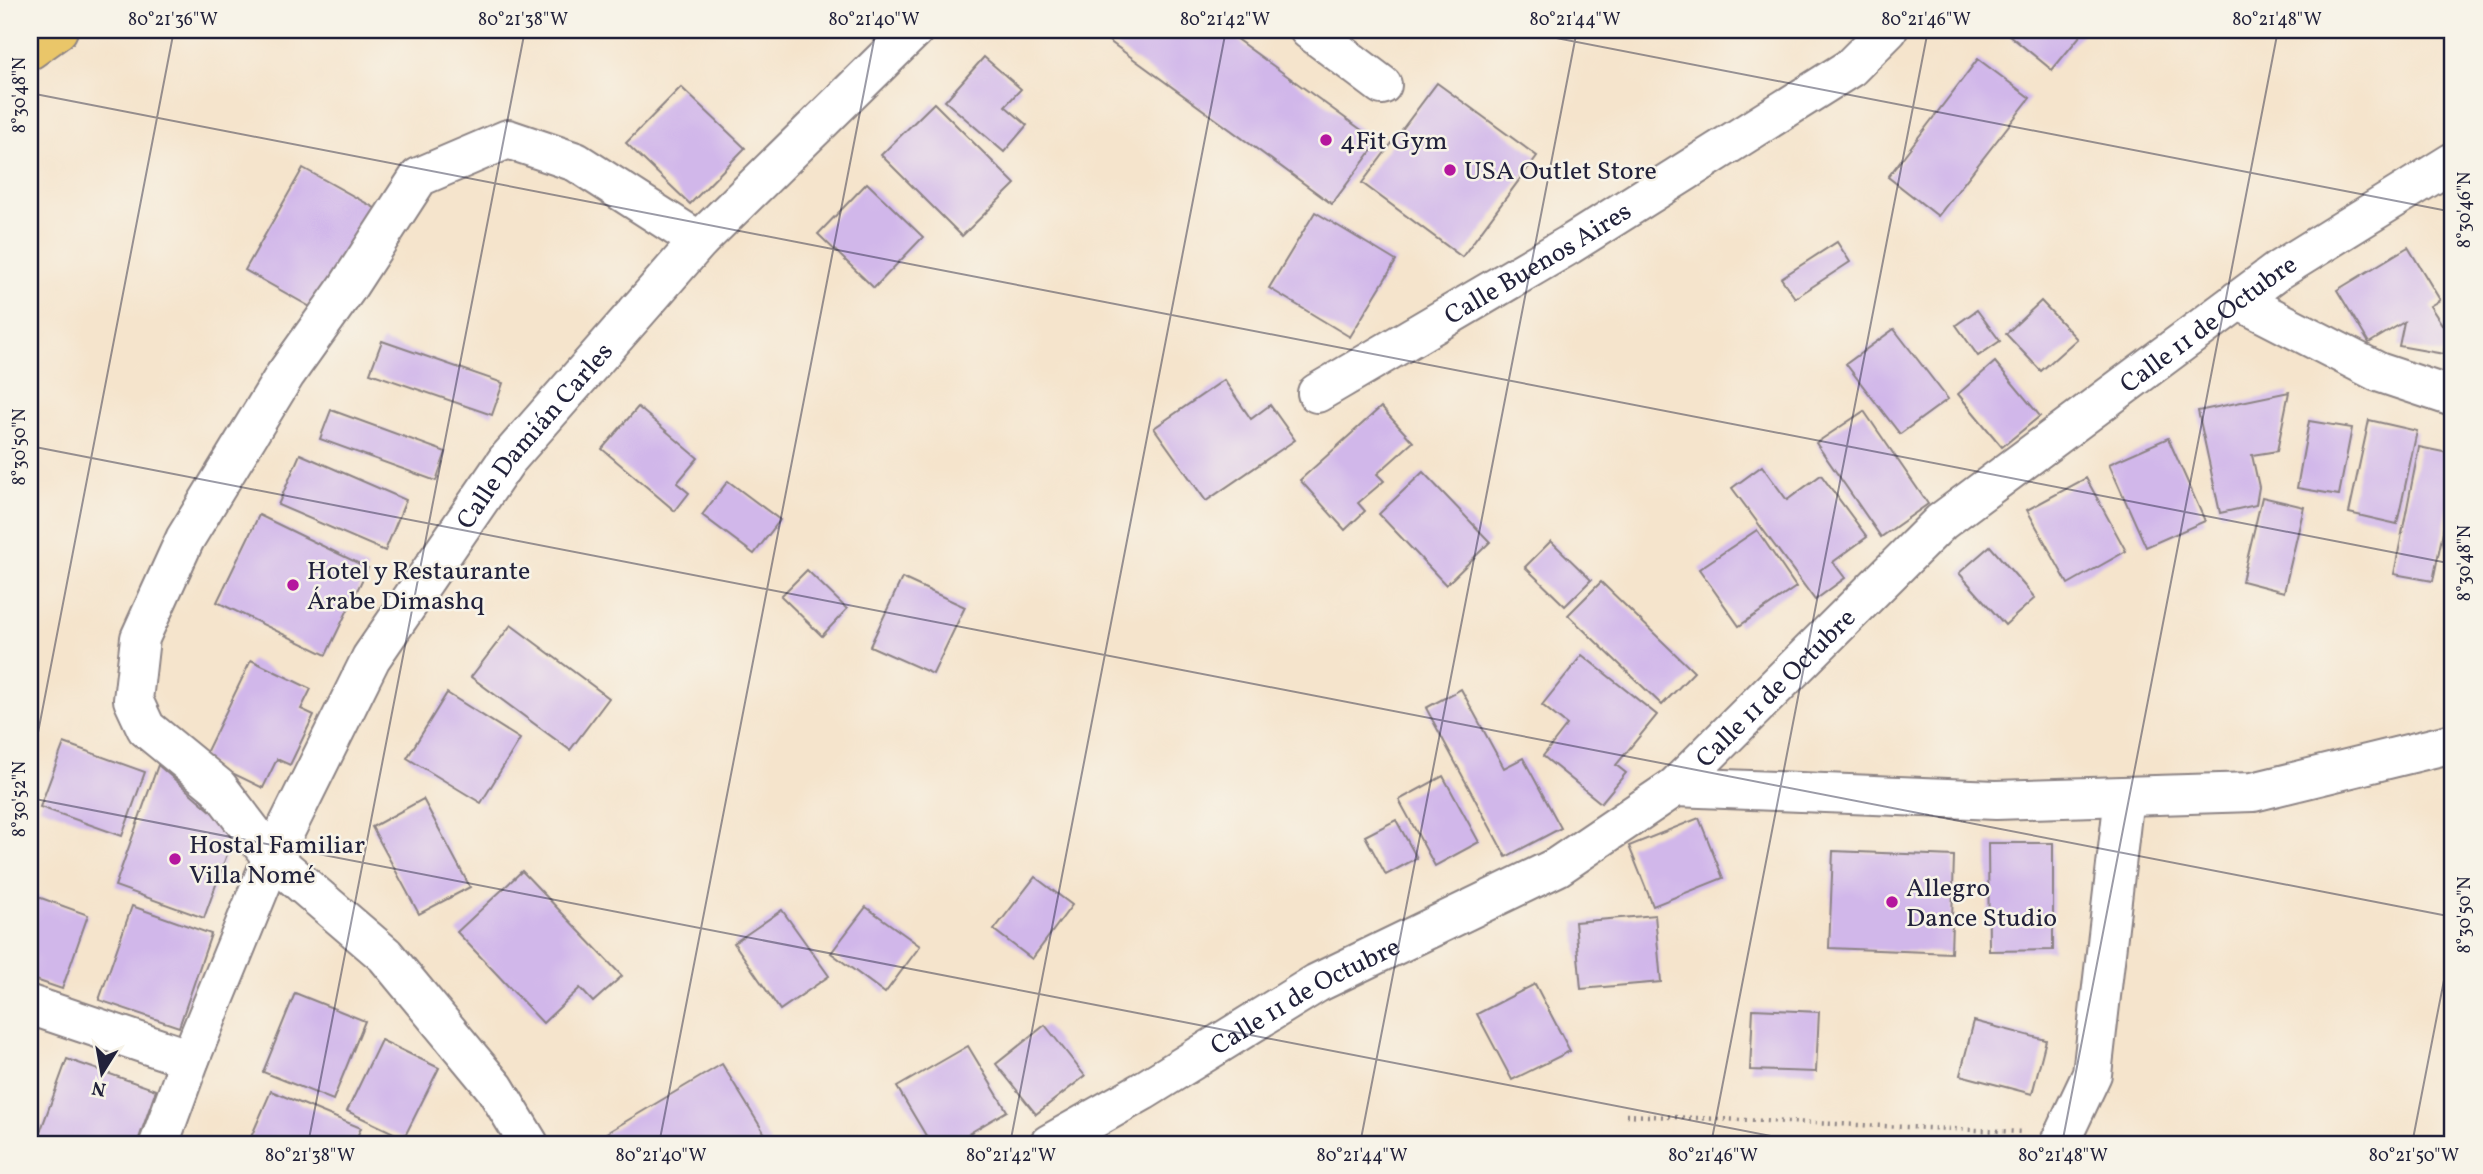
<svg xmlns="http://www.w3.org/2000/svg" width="2483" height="1174" viewBox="0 0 2483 1174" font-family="Vollkorn,serif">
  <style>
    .building { fill: #d1b7ea }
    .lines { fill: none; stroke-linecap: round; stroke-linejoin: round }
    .minor-casing { stroke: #8c8384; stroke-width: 42 }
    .highway-casing { stroke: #8c8384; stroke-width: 42 }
    .path { stroke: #8c8384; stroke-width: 4.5; stroke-dasharray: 2 5; stroke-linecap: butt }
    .minor { stroke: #fff; stroke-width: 38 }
    .highway { stroke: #eac669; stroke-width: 38 }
    .ticks { fill: none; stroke: #22223b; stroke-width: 2; stroke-opacity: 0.45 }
    .poi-dot { fill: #b5179e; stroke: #f7f3e8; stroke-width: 2.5 }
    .labels { text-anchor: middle; stroke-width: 5; stroke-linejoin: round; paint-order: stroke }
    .poi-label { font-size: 26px; fill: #22223b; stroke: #f7f3e8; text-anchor: start }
    .street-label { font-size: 26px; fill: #22223b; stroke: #f7f3e8 }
    .neatline { fill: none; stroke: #22223b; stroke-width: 2.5 }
    .ticks-label { font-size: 18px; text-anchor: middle; fill: #22223b }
  </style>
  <rect width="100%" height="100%" fill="#f7f3e8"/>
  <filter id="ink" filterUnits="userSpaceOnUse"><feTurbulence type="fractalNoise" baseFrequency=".0143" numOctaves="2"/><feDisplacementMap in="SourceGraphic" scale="14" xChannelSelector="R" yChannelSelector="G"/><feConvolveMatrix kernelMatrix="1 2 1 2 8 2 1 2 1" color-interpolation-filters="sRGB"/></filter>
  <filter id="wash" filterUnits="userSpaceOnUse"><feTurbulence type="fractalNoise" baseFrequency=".00686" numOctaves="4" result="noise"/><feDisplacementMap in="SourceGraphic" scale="28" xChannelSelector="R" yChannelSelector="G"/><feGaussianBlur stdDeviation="1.57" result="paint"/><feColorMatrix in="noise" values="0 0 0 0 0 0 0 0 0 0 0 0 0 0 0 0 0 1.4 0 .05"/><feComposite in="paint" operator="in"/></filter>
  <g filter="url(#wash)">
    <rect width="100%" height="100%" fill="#f5e4cc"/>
    <g id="blocks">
      <g class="building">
        <polygon points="1094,30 1224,30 1378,142 1332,204"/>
        <polygon points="2003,30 2085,30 2052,70"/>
        <polygon points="984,57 1021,89 1005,106 1027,125 1004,152 945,101"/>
        <polygon points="1978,59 2030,98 1938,216 1888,177"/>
        <polygon points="1437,83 1537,156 1462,257 1362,183"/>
        <polygon points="681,87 745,148 690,204 626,143"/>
        <polygon points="934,103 1015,184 962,236 881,155"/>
        <polygon points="303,168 380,211 321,313 245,270"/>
        <polygon points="867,183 923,237 874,288 818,234"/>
        <polygon points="1315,212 1396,261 1350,337 1269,288"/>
        <polygon points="1837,242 1850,262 1795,298 1781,278"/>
        <polygon points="2408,247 2440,300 2430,306 2447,332 2444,354 2399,346 2404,322 2369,343 2337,290"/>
        <polygon points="2041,301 2077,339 2041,371 2006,334"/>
        <polygon points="1977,310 2000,341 1978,356 1956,325"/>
        <polygon points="1894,329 1948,399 1900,434 1846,364"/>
        <polygon points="382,341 503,383 492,415 370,373"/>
        <polygon points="1995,362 2040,416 2002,447 1958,394"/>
        <polygon points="1224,380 1251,419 1270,405 1295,440 1206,501 1154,428"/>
        <polygon points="2289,392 2277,451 2252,455 2259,487 2256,505 2220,513 2198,411"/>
        <polygon points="638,407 698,458 677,483 689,493 675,511 602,449"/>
        <polygon points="1381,407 1413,442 1377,474 1384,481 1358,503 1365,511 1345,530 1300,480"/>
        <polygon points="331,410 446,452 436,481 320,439"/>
        <polygon points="1864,411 1928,504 1881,537 1816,443"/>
        <polygon points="2369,420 2417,431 2397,524 2349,513"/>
        <polygon points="2309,421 2352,428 2339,495 2297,488"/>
        <polygon points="2168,438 2205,521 2146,547 2109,464"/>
        <polygon points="2419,447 2453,454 2453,482 2433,581 2394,574"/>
        <polygon points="300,454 406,500 385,551 278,505"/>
        <polygon points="1762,466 1787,500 1821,475 1867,537 1833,562 1845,578 1815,600 1732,488"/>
        <polygon points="1423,472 1490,542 1446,585 1379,514"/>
        <polygon points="2086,478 2126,551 2068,584 2027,510"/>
        <polygon points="728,481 780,520 754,554 702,515"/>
        <polygon points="2262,497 2304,507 2284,592 2242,581"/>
        <polygon points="259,515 368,568 326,655 217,602"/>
        <polygon points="1757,530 1796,587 1739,626 1699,569"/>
        <polygon points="1551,541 1591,580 1565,606 1525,567"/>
        <polygon points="1990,546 2035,598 2005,625 1959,573"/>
        <polygon points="807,570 847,609 822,636 781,596"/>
        <polygon points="902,578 965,607 933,674 870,646"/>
        <polygon points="1601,582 1694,672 1662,705 1568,615"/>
        <polygon points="511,625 609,698 570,750 471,677"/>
        <polygon points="1582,655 1657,715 1616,765 1626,773 1601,803 1543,756 1567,725 1542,705"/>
        <polygon points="251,660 311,689 301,709 314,715 290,765 277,759 263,788 203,759"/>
        <polygon points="1461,689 1504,768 1523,758 1561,828 1506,857 1426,708"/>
        <polygon points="447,693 520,739 481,803 407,758"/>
        <polygon points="64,743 145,772 122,836 40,807"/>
        <polygon points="158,765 235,832 204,918 115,886"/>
        <polygon points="1443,776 1479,842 1435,866 1399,800"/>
        <polygon points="423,799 470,887 419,914 372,827"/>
        <polygon points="1699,818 1723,878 1653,906 1629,846"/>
        <polygon points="1396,820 1417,858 1386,875 1365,836"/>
        <polygon points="1988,843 2053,843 2053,950 1989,951"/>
        <polygon points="1833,851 1954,856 1951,953 1829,948"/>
        <polygon points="522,871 622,976 593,1002 580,988 543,1023 457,932"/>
        <polygon points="1035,877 1072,905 1032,959 994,930"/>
        <polygon points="30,894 88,915 62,989 30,978"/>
        <polygon points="132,906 211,934 179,1027 99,1000"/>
        <polygon points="866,907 920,946 885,993 831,953"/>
        <polygon points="782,910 829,976 780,1010 734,943"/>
        <polygon points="1655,915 1661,982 1581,989 1575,922"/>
        <polygon points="1535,984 1570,1051 1512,1080 1477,1014"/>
        <polygon points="295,993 365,1021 333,1100 263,1072"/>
        <polygon points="1753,1009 1819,1012 1816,1072 1750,1070"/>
        <polygon points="1974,1021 2046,1040 2032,1094 1960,1075"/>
        <polygon points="1045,1025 1085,1076 1036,1114 996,1064"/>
        <polygon points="381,1040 439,1068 404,1138 347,1111"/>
        <polygon points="968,1046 1007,1111 951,1144 931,1144 897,1087"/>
        <polygon points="67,1059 156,1090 137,1144 55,1144 38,1138"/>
        <polygon points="722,1064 771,1144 609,1144 603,1135"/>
        <polygon points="271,1091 361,1128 354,1144 248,1144"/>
      </g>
    </g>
  </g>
  <g filter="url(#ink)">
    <use href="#blocks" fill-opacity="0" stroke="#8c8384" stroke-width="2"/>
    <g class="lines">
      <g class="minor-casing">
        <g id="minor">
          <polyline points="1309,30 1382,85"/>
          <polyline points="2238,300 2378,372 2453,397"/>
          <path id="s1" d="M1317 393 1569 245 1850 68 1888 30"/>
          <polyline points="1675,787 1996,800 2253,792 2453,743"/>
          <polyline points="30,1005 190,1059"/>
          <path id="s2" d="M159 1144 190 1059 272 858 371 658 507 460 699 241 914 30"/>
          <polyline points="529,1144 495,1088 385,955 272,858 218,787 146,728 133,700 140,638 185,539 285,375 347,288 419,177 508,139 576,162 699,241"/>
          <path id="s3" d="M1049 1144 1143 1091 1317 983 1557 867 1675 787 1941 522 2279 270 2453 162"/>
          <polyline points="2059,1144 2092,1074 2124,796"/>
        </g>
      </g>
      <g class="highway-casing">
        <polyline id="highway" points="30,50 58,30"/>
      </g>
      <polyline class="path" points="1626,1115 2023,1132"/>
      <use href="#minor" class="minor"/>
      <use href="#highway" class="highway"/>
    </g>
  </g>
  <path class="ticks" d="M1515 30 2453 212M30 93 2453 564M30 446 2453 917M30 774 174 30M30 798 1812 1144M308 1144 525 30M659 1144 876 30M1010 1144 1226 30M1360 1144 1577 30M1711 1144 1928 30M2062 1144 2278 30M2412 1144 2453 934"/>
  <g class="poi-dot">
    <circle cx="1326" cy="140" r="7"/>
    <circle cx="1450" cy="170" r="7"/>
    <circle cx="293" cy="585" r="7"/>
    <circle cx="175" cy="859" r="7"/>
    <circle cx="1892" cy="902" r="7"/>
  </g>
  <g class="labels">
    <g class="poi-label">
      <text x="1340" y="149">4Fit Gym</text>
      <text x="1464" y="179">USA Outlet Store</text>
      <text x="307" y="579">Hotel y Restaurante<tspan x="307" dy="30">Árabe Dimashq</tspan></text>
      <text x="189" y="853">Hostal Familiar<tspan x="189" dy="30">Villa Nomé</tspan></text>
      <text x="1906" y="896">Allegro<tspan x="1906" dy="30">Dance Studio</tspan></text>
    </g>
    <g class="street-label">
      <text dy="9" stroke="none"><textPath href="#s1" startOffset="256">Calle Buenos Aires</textPath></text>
      <text dy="9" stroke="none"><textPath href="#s3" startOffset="1430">Calle 11 de Octubre</textPath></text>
      <text dy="9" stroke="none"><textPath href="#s2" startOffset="807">Calle Damián Carles</textPath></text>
      <text dy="9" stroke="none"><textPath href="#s3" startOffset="863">Calle 11 de Octubre</textPath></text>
      <text dy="9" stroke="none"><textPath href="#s3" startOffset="296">Calle 11 de Octubre</textPath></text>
    </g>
  </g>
  <rect width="2483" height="1174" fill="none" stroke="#f7f3e8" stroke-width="77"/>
  <g transform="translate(102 1073) rotate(191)" stroke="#f7f3e8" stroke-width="5" paint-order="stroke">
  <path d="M0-5L12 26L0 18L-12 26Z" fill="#22223b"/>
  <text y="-10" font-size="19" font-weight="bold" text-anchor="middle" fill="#22223b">N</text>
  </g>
  <rect x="38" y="38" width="2406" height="1098" class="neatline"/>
  <g class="ticks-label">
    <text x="173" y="25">80°21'36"W</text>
    <text x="523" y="25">80°21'38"W</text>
    <text x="874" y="25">80°21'40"W</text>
    <text x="1225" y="25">80°21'42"W</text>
    <text x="1575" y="25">80°21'44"W</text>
    <text x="1926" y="25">80°21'46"W</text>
    <text x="2277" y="25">80°21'48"W</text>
    <text transform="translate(19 95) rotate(-90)" y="6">8°30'48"N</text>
    <text transform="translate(2464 210) rotate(-90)" y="6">8°30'46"N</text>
    <text transform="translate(19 447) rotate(-90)" y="6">8°30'50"N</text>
    <text transform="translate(2464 563) rotate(-90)" y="6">8°30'48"N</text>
    <text transform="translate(19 799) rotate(-90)" y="6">8°30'52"N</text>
    <text transform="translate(2464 915) rotate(-90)" y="6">8°30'50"N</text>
    <text x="310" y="1161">80°21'38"W</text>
    <text x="661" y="1161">80°21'40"W</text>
    <text x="1011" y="1161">80°21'42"W</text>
    <text x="1362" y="1161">80°21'44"W</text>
    <text x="1713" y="1161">80°21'46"W</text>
    <text x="2063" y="1161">80°21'48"W</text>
    <text x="2414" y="1161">80°21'50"W</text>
  </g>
</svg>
